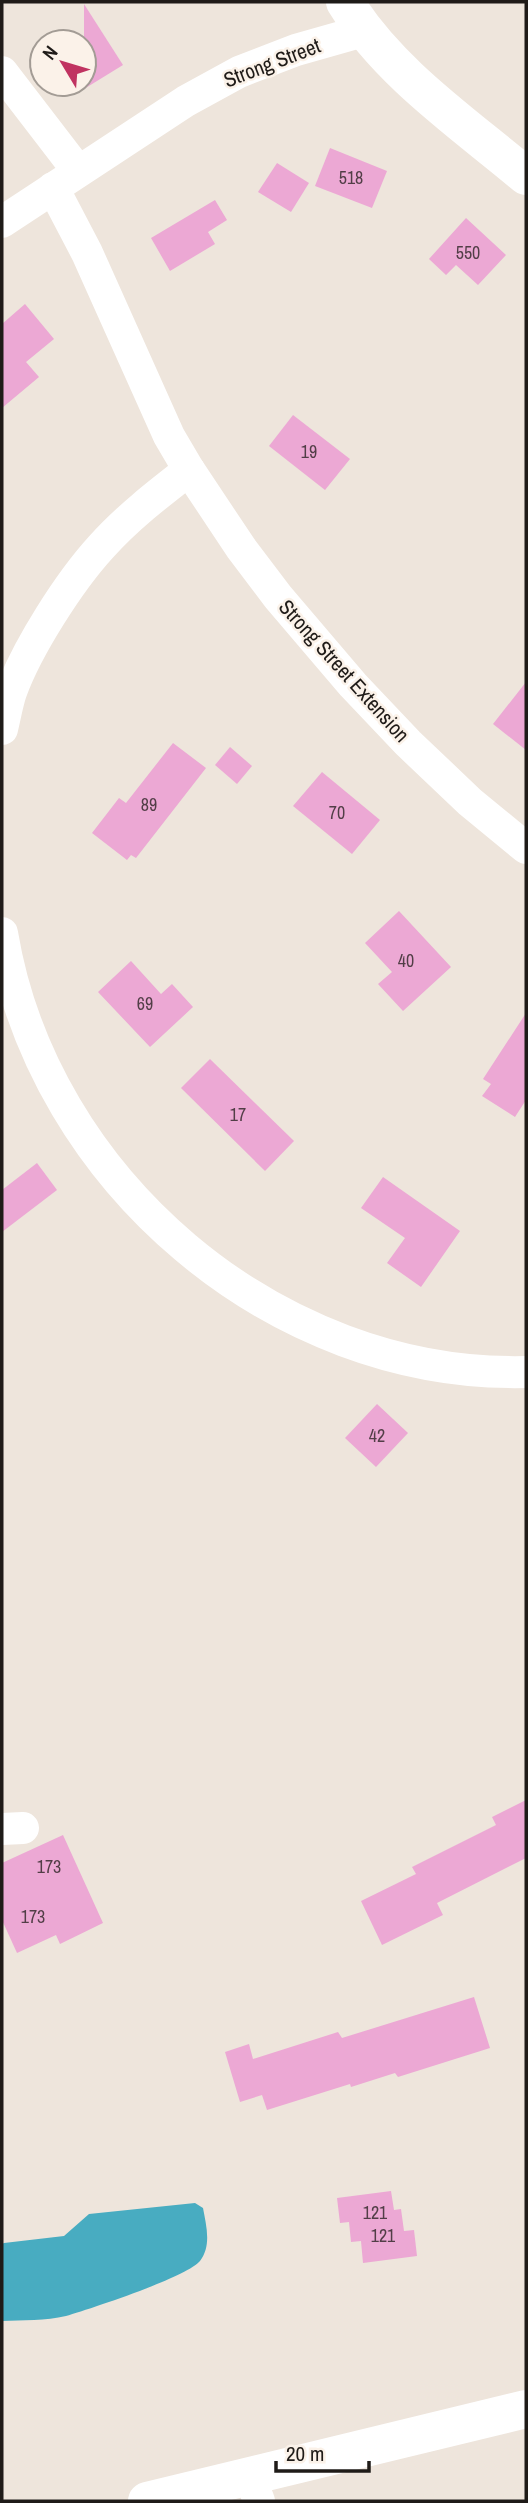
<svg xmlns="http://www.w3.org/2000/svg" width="528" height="2503" viewBox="0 0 528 2503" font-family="'Archivo Narrow',sans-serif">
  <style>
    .water { fill: #48acc1 }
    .building { fill: #eca8d4 }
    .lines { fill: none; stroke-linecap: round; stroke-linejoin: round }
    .minor { stroke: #fff; stroke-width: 32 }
    .tertiary { stroke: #fff; stroke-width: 38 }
    .labels { text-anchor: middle; stroke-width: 5; stroke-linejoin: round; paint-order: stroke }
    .number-label { font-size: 18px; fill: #523e47 }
    .street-label { font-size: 21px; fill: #1f1b18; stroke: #fbf2e9 }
  </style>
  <rect width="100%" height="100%" fill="#eee5dc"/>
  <path class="water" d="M195 2203 203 2208C206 2225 212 2245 200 2261 187 2277 90 2309 66 2316 46 2321 22 2320 2 2321V2244L4 2243 64 2236 89 2214Z"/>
  <g class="building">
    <polygon points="84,4 123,65 84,89"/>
    <polygon points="330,148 387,171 372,208 315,186"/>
    <polygon points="277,163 309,183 291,212 258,192"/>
    <polygon points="215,200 227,220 208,232 215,244 170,271 151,238"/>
    <polygon points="466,218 506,255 478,285 456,265 446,275 429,259"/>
    <polygon points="25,304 54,339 26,362 39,377 2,408 2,324"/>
    <polygon points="293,415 350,459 325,490 269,446"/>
    <polygon points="526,682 526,750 493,724"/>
    <polygon points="173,743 206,768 136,858 131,855 127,860 92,833 119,798 126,803"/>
    <polygon points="230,747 252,766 237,784 215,765"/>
    <polygon points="322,772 380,820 352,854 293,806"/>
    <polygon points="399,911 451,967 403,1011 378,984 392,972 365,943"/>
    <polygon points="131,961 161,994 172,984 193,1007 150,1047 98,992"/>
    <polygon points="526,1013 526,1100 515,1117 482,1096 491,1084 483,1079"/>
    <polygon points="210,1059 294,1141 265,1171 181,1088"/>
    <polygon points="37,1163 57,1190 2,1232 2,1190"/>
    <polygon points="383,1177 460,1231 421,1287 387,1263 405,1238 361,1208"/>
    <polygon points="377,1404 408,1433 376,1467 345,1438"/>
    <polygon points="526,1800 526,1858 437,1903 443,1915 382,1945 361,1901 416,1874 412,1867 496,1825 492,1817"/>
    <polygon points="63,1835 103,1923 60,1944 56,1935 17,1953 2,1920 2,1863"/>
    <polygon points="474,1997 490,2048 398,2077 395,2073 351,2087 350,2084 267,2110 262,2095 240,2102 225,2052 249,2044 253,2059 338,2032 342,2038"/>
    <polygon points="391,2191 394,2210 401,2209 404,2231 414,2230 417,2256 363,2263 361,2241 351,2242 349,2222 340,2223 337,2198"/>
  </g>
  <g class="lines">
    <g class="minor">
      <polyline points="2,72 78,171"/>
      <polyline points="53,188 87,253 169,436 189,470 241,548 278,597 353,685 408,743 470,802 526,848"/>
      <polyline points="2,222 186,101 239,72 296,50 363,31"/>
      <path d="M2 729C5 717 7 704 11 692 27 648 69 582 101 547 127 518 158 494 189 470"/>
      <path d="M2 933C43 1180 275 1378 526 1372"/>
      <polyline points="2,1829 23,1828"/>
      <polyline points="250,2477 259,2501"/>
    </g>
    <g class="tertiary">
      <path d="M345 2C389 73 463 123 526 176"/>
      <polyline points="147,2501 526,2409"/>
    </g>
  </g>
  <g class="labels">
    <g class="number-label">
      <text x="351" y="184">518</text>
      <text x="468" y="259">550</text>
      <text x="309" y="458">19</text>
      <text x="149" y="811">89</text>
      <text x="337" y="819">70</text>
      <text x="406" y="967">40</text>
      <text x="145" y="1010">69</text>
      <text x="238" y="1121">17</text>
      <text x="377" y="1442">42</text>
      <text x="49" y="1873">173</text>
      <text x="33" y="1923">173</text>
      <text x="375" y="2219">121</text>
      <text x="383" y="2242">121</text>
    </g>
    <g class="street-label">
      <text transform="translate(272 63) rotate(-21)" y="7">Strong Street</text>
      <text transform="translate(344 671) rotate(48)" y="7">Strong Street Extension</text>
    </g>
  </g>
  <rect width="528" height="2503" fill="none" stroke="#1f1b18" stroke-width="7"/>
  <g transform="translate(63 63) rotate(308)"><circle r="33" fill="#fbf2e9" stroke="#a39c95" stroke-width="2"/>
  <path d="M0-5L12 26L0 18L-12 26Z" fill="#c03361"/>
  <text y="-10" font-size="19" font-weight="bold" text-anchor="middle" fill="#1f1b18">N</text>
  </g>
  <path d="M276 2461v10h93v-10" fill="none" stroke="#1f1b18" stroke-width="3.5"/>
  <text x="286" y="2461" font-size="21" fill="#1f1b18" stroke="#fbf2e9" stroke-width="5" paint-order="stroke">20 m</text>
</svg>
